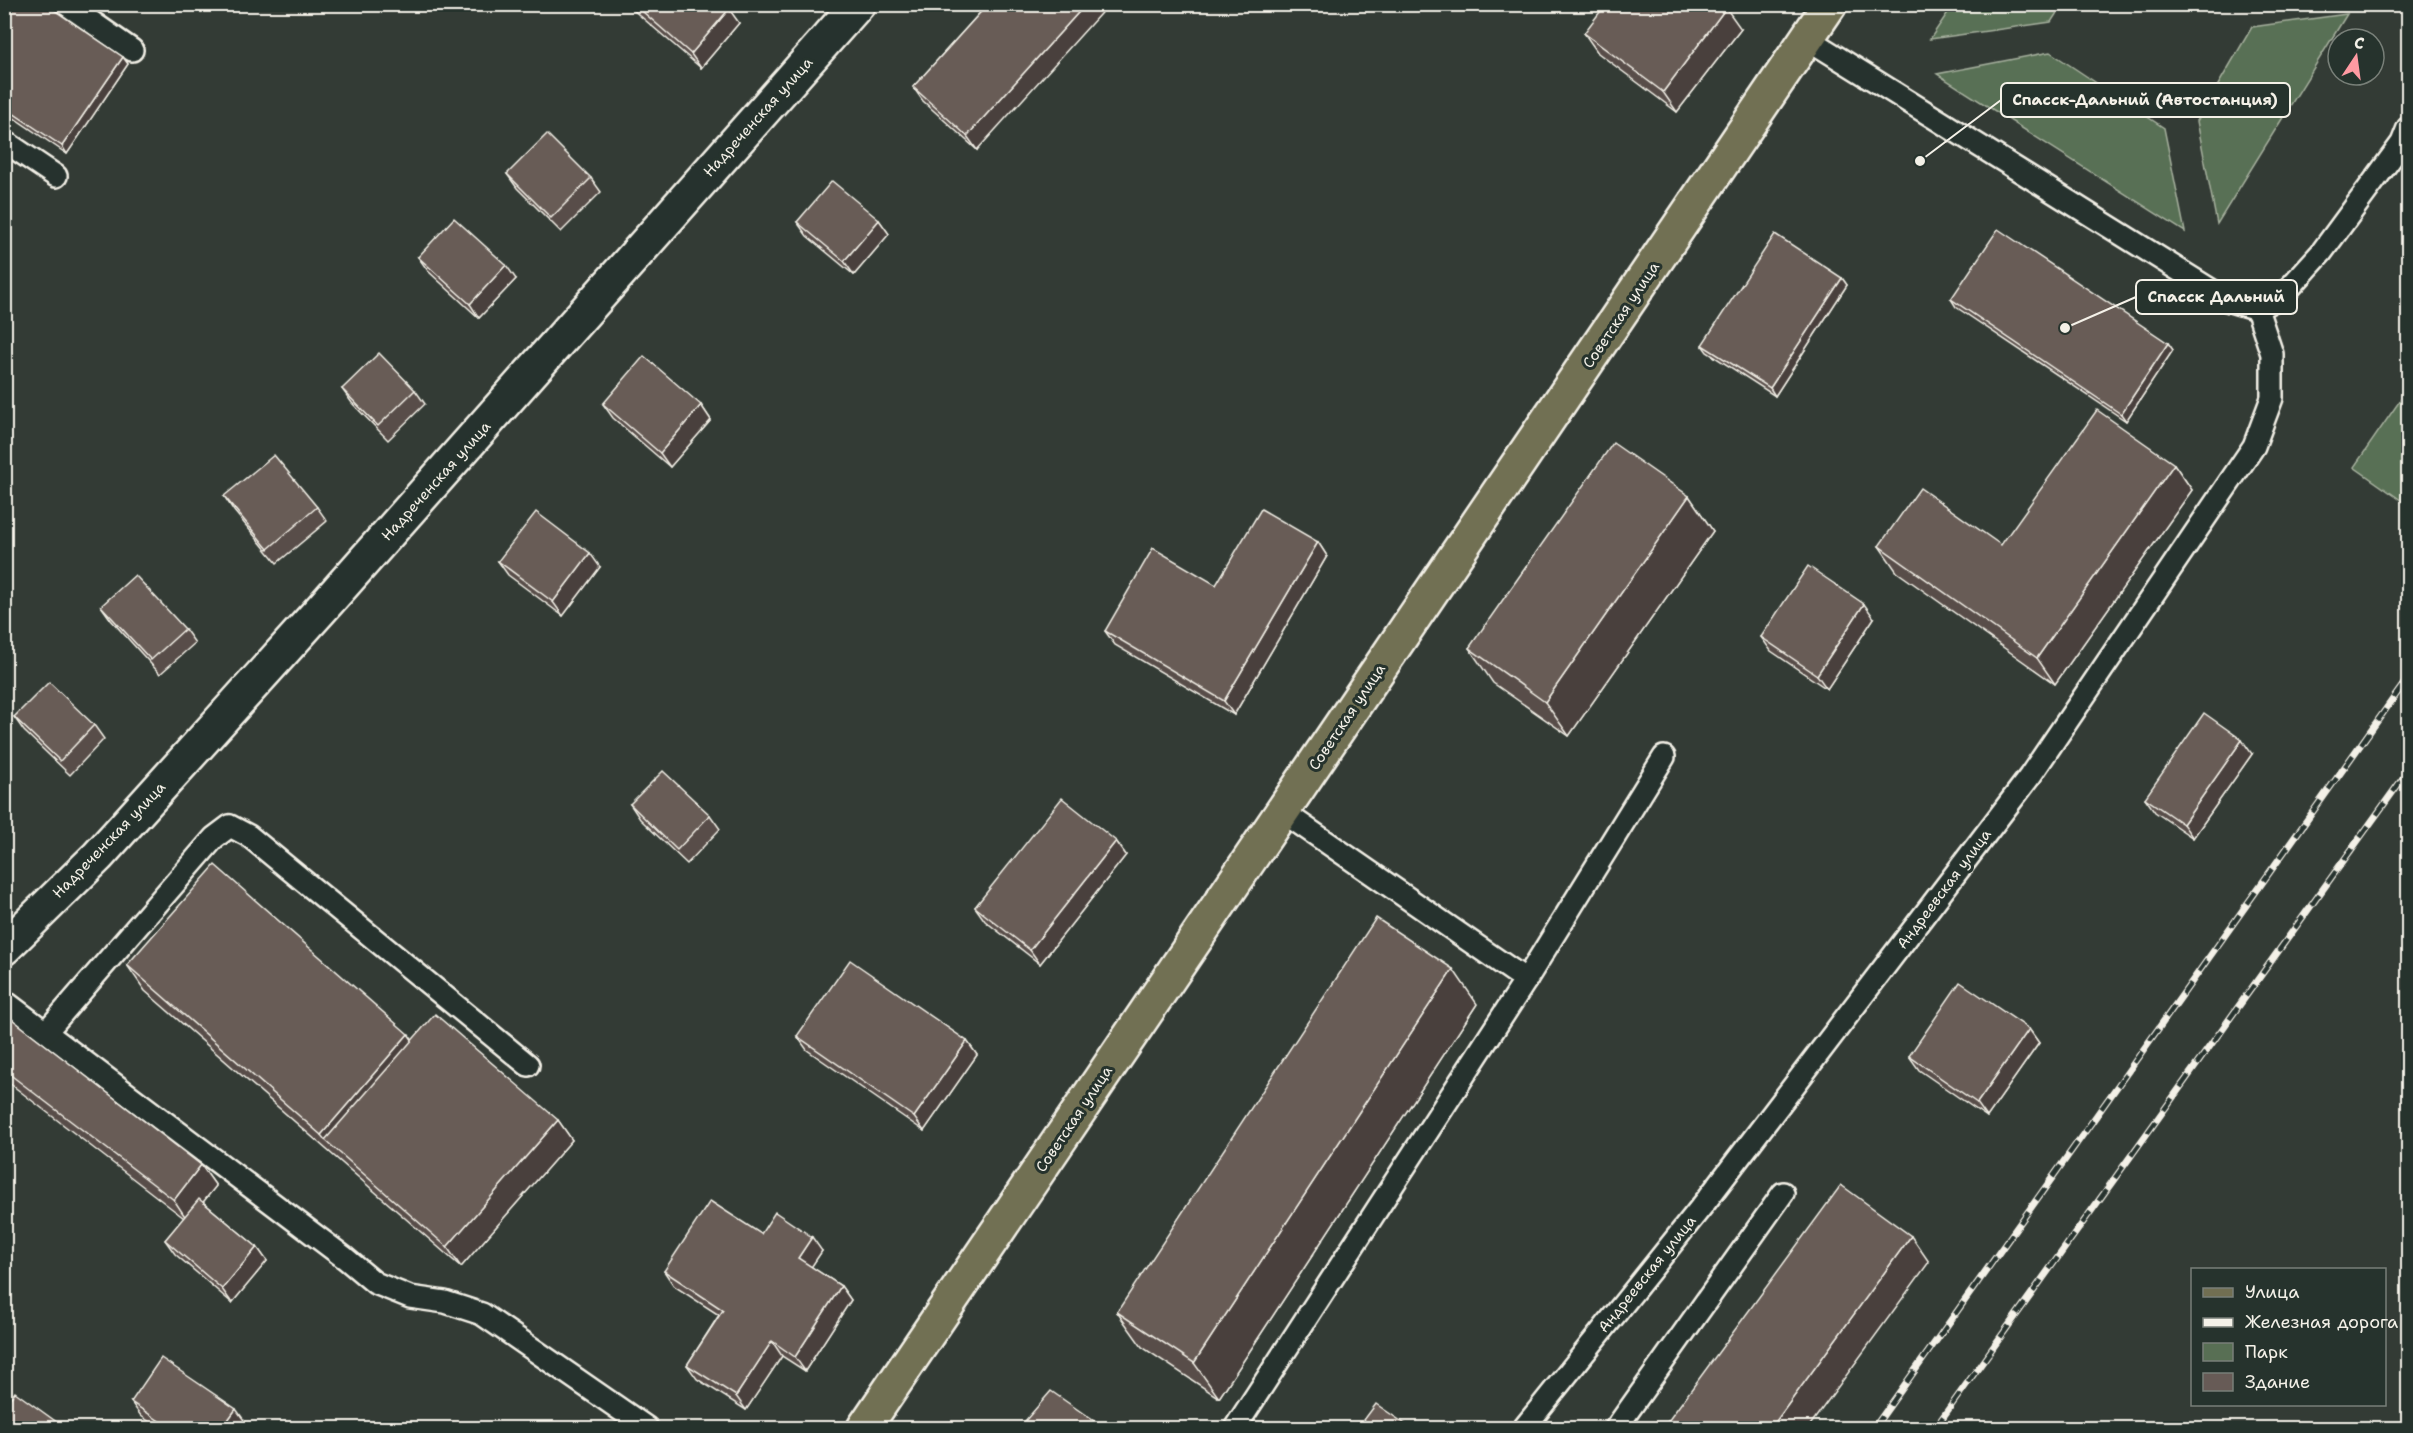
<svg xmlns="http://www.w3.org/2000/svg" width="2413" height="1433" viewBox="0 0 2413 1433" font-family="'Shantell Sans',sans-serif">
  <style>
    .green { fill: #586f54; stroke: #a6b09e; stroke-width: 1.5 }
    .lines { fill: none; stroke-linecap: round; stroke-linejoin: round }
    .lane-casing { stroke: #f4f1e8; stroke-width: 26 }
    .street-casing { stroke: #f4f1e8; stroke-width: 38 }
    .primary-casing { stroke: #f4f1e8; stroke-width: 38 }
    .lane { stroke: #26332d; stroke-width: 21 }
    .street { stroke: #26332d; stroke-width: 33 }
    .primary { stroke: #716f52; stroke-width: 33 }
    .rail-casing { stroke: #f4f1e8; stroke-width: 7 }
    .rail { stroke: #26332d; stroke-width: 4.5; stroke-dasharray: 14; stroke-linecap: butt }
    .wall { fill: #594e4a; stroke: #f4f1e8; stroke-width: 1.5 }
    .shaded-wall { fill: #48403c; stroke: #f4f1e8; stroke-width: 1.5 }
    .building { fill: #675b56; stroke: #f4f1e8; stroke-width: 1.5 }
    .labels { text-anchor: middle; stroke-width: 6; stroke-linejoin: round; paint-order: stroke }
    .street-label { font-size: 15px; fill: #f4f1e8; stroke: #26332d }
    .leader { fill: none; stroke: #f4f1e8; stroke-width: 2 }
    .callout-dot { fill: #f4f1e8; stroke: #26332d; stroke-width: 2 }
    .callout { fill: #26332d; stroke: #f4f1e8; stroke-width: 2 }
    .callout-label { font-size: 16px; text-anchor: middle; font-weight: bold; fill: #f4f1e8 }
  </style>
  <rect width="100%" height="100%" fill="#333b35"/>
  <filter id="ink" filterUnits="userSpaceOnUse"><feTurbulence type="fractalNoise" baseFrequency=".0167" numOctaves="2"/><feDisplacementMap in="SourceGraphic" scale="12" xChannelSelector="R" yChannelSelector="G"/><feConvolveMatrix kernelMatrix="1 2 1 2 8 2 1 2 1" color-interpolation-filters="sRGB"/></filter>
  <g filter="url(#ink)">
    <g class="green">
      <polygon points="1953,5 1953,4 2062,5 2051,22 1930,39"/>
      <polygon points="2347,14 2217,224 2197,121 2252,27"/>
      <polygon points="2050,52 2164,128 2185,232 1937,74"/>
      <polygon points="2408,389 2408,505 2354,467"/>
    </g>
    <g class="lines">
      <g class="lane-casing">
        <g id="lane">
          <polyline points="66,4 132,50"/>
          <polyline points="1808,39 2227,300 2257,309 2283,295 2321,253 2402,143 2408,128"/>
          <polyline points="4,141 56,176"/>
          <polyline points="1283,812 1526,980"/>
          <polyline points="4,1001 345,1258 375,1283 410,1297 445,1302 482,1314 647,1428"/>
          <polyline points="45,1033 214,838 230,826 249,836 528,1065"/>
          <polyline points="1235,1428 1526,980 1664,757"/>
          <polyline points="1524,1428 1706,1201 2030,776 2254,446 2272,398 2272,354 2257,309"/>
          <polyline points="1616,1428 1783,1193"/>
        </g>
      </g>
      <g class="street-casing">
        <polyline id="street" points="4,948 98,856 324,606 858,4"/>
      </g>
      <g class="primary-casing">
        <polyline id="primary" points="864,1428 1830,4"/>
      </g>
      <use href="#lane" class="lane"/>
      <use href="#street" class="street"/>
      <use href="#primary" class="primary"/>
      <g class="rail-casing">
        <g id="rail">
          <polyline points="1874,1428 2408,678"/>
          <polyline points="1935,1428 2408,771"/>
        </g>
      </g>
      <use href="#rail" class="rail"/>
    </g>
    <g class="wall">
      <polygon points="4,4 123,57 128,64 67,154 4,111"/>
      <polygon points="629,4 724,4 739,23 701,68 631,8"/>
      <polygon points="988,4 977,150 923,101 913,87"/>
      <polygon points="1741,29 1677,112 1598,53 1584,33"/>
      <polygon points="507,174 591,178 601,192 561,232 517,188"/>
      <polygon points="879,220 889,234 854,275 807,236 797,222"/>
      <polygon points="418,257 516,279 479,318 428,271"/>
      <polygon points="1842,278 1847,285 1775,396 1707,352 1702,345"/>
      <polygon points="1951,299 2168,343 2173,350 2126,421 1956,307"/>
      <polygon points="342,389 415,390 425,404 388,440 352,403"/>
      <polygon points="603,404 701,405 711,420 670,467 613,418"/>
      <polygon points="2174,464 2192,490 2055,684 1897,572 1879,546 2001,545"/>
      <polygon points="224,496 317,507 327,521 277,563 234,511"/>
      <polygon points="1689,496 1713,531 1569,736 1493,683 1469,648"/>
      <polygon points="1318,542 1327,556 1234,715 1115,645 1105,631"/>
      <polygon points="498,561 600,567 563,616 508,575"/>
      <polygon points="101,606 185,629 195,643 160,674 111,620"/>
      <polygon points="1874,618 1827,689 1771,651 1761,637"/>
      <polygon points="14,717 94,725 104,739 70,775 24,731"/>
      <polygon points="2252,754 2193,838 2155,812 2145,798"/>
      <polygon points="630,804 710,815 720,829 687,864 640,819"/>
      <polygon points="1116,841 1126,855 1040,964 985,921 975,907"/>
      <polygon points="127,965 408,1034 412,1040 558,1120 572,1140 461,1267 145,991"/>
      <polygon points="1477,1004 1219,1398 1142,1347 1117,1312"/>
      <polygon points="4,1013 201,1165 216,1186 203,1202 257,1247 267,1261 232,1303 175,1254 165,1240 184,1218 4,1079"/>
      <polygon points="2029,1029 2039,1043 1987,1117 1919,1070 1909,1056"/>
      <polygon points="797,1036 967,1041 977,1055 924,1131 807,1050"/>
      <polygon points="761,1234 822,1251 811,1267 841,1286 851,1300 805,1371 782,1356 746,1410 697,1379 687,1365 719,1315 674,1286 664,1271"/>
      <polygon points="131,1402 246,1423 242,1428 159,1428 141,1416"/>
    </g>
    <g class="shaded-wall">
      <polygon points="1086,4 1109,4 977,150 967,136"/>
      <polygon points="1726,8 1741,29 1677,112 1663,92"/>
      <polygon points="729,9 739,23 701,68 691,54"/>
      <polygon points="123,57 128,64 67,154 62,146"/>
      <polygon points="879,220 889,234 854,275 844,261"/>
      <polygon points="506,265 516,279 479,318 470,304"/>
      <polygon points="1842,278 1847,285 1775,396 1770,388"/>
      <polygon points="2168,343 2173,350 2126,421 2121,414"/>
      <polygon points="701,405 711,420 670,467 660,453"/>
      <polygon points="2174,464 2192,490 2055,684 2037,658"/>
      <polygon points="1689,496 1713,531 1569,736 1545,702"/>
      <polygon points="1318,542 1327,556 1234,715 1224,701"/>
      <polygon points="590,553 600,567 563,616 553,602"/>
      <polygon points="1864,604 1874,618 1827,689 1817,675"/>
      <polygon points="2242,740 2252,754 2193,838 2183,824"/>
      <polygon points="1116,841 1126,855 1040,964 1030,950"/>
      <polygon points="1453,969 1477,1004 1219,1398 1194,1363"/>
      <polygon points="2029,1029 2039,1043 1987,1117 1977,1103"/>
      <polygon points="408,1034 427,1060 325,1140 321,1135"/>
      <polygon points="967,1041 977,1055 924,1131 914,1117"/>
      <polygon points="558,1120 572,1140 461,1267 447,1247"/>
      <polygon points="201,1165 216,1186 188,1221 174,1200"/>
      <polygon points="1911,1236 1929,1262 1808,1428 1771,1428"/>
      <polygon points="812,1237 822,1251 808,1272 798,1258"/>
      <polygon points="257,1247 267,1261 232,1303 222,1289"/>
      <polygon points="841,1286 851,1300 805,1371 795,1357"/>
      <polygon points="772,1341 782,1356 746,1410 736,1396"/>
      <polygon points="236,1409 246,1423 242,1428 222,1428"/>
    </g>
    <g class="building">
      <polygon points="4,4 45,4 123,57 62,146 4,107"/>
      <polygon points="634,4 724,4 729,9 691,54"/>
      <polygon points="988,4 1086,4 967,136 913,87"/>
      <polygon points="1606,4 1721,4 1726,8 1663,92 1584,33"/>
      <polygon points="547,134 591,178 551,218 507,174"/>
      <polygon points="832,181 879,220 844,261 797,222"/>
      <polygon points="454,218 506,265 470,304 418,257"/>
      <polygon points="1998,229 2168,343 2121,414 1951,299"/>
      <polygon points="1775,234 1842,278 1770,388 1702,345"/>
      <polygon points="379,353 415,390 378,426 342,389"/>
      <polygon points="644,356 701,405 660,453 603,404"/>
      <polygon points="2097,410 2174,464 2037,658 1879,546 1920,488 2001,545"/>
      <polygon points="1613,443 1689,496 1545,702 1469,648"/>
      <polygon points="274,455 317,507 268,549 224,496"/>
      <polygon points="1261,509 1318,542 1224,701 1105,631 1153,548 1216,585"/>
      <polygon points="536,512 590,553 553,602 498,561"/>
      <polygon points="1808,566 1864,604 1817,675 1761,637"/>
      <polygon points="135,575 185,629 151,660 101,606"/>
      <polygon points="49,682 94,725 60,761 14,717"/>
      <polygon points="2204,713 2242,740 2183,824 2145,798"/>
      <polygon points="663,771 710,815 677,850 630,804"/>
      <polygon points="1062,798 1116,841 1030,950 975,907"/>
      <polygon points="215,865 408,1034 321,1135 127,965"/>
      <polygon points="1376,918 1453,969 1194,1363 1117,1312"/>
      <polygon points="850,960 967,1041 914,1117 797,1036"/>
      <polygon points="1960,982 2029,1029 1977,1103 1909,1056"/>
      <polygon points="4,1013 201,1165 174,1200 4,1070"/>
      <polygon points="435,1014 558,1120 447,1247 325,1140"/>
      <polygon points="1841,1185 1911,1236 1771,1428 1663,1428"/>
      <polygon points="199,1199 257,1247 222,1289 165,1240"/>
      <polygon points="710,1201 761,1234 775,1212 812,1237 798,1258 841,1286 795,1357 772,1341 736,1396 687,1365 723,1310 664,1271"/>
      <polygon points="161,1358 236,1409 222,1428 170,1428 131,1402"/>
      <polygon points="1051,1391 1104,1428 1019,1428"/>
      <polygon points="15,1392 65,1428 4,1428 4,1406"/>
      <polygon points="1376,1404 1411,1428 1358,1428"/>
    </g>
  </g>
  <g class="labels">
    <g class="street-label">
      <text transform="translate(758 117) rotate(-48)" y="5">Надреченская улица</text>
      <text transform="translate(1621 315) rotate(-56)" y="5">Советская улица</text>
      <text transform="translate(436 481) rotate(-48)" y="5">Надреченская улица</text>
      <text transform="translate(1347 717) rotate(-56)" y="5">Советская улица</text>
      <text transform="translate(109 840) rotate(-46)" y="5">Надреченская улица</text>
      <text transform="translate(1944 889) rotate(-53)" y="5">Андреевская улица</text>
      <text transform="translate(1074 1119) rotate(-56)" y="5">Советская улица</text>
      <text transform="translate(1647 1274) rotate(-51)" y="5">Андреевская улица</text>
    </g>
  </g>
  <path class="leader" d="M1920 161L2001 100M2065 328L2136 297"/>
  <g class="callout-dot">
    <circle cx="1920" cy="161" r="6"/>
    <circle cx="2065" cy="328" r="6"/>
  </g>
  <g class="callout">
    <rect x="2001" y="83" width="289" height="34" rx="6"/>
    <rect x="2136" y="280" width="161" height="34" rx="6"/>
  </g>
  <g class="callout-label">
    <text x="2145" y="105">Спасск-Дальний (Автостанция)</text>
    <text x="2216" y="302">Спасск Дальний</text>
  </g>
  <rect width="2413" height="1433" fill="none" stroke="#26332d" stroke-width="24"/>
  <rect x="12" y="12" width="2389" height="1409" fill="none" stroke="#f4f1e8" stroke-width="2" filter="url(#ink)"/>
  <rect x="2191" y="1268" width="195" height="138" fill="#26332d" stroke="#787f78" stroke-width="1.5"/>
  <rect x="2203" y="1288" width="30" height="9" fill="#716f52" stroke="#787f78" stroke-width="1.5"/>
  <text x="2245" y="1298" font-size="18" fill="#f4f1e8">Улица</text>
  <rect x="2203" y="1318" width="30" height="9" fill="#f4f1e8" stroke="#787f78" stroke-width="1.5"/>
  <text x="2245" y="1328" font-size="18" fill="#f4f1e8">Железная дорога</text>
  <rect x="2203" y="1343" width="30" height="18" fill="#586f54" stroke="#787f78" stroke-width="1.5"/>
  <text x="2245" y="1358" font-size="18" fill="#f4f1e8">Парк</text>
  <rect x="2203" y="1373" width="30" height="18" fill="#675b56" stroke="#787f78" stroke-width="1.5"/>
  <text x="2245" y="1388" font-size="18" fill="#f4f1e8">Здание</text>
  <g transform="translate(2356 57) rotate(13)"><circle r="28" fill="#26332d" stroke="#787f78" stroke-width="1.5"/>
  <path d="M0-4.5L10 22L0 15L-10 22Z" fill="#ff9aa2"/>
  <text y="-9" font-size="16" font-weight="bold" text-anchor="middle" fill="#f4f1e8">С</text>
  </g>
</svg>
